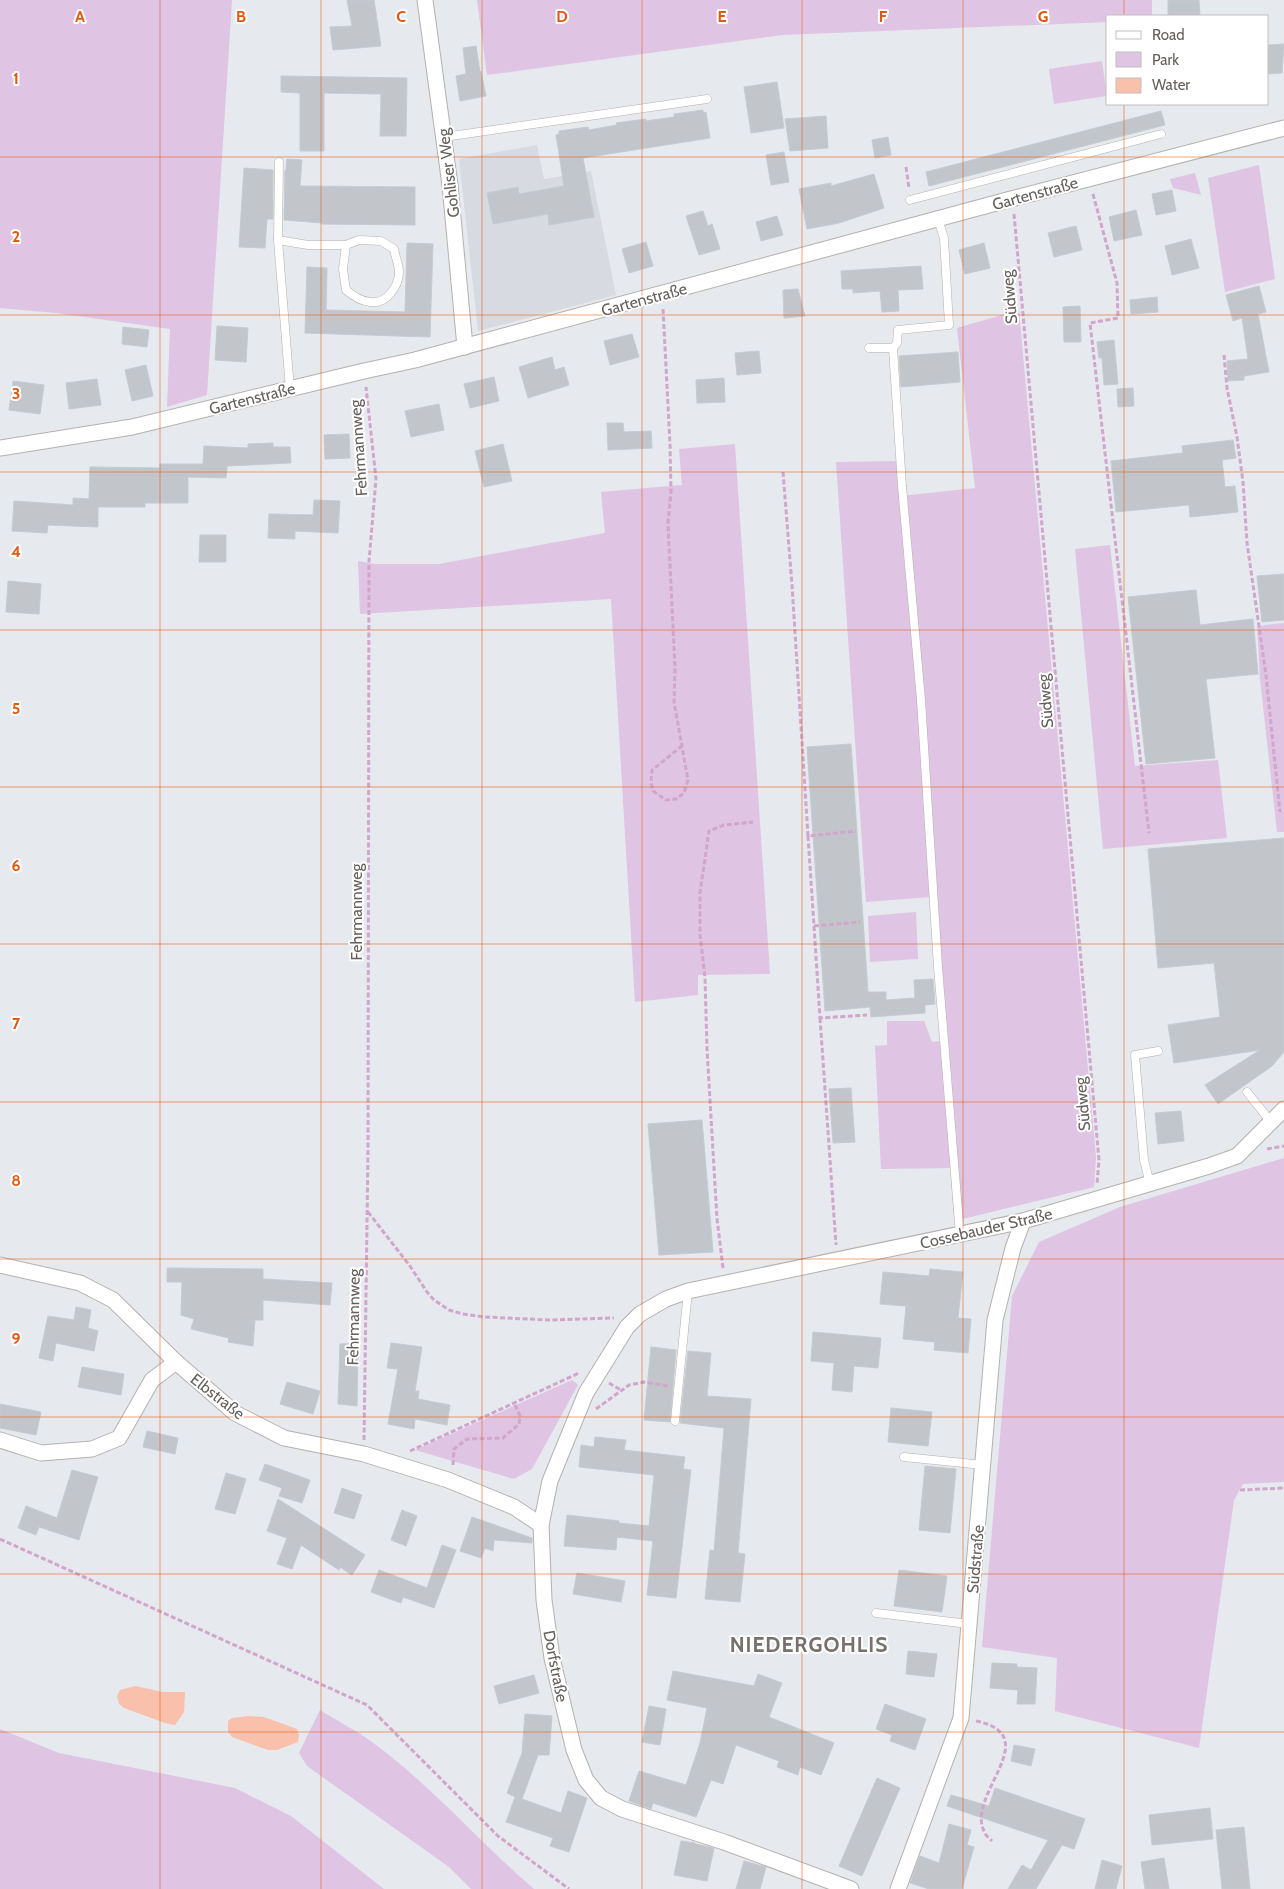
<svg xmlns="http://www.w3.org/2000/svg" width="1284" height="1889" viewBox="0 0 1284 1889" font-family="Cabin,sans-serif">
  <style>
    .education { fill: #d7dbe1 }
    .green { fill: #dfc4e4 }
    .water { fill: #f9c0ab }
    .building { fill: #c2c5ca; stroke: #c4cbd3 }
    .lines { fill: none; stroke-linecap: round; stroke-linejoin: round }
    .lane-casing { stroke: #b4b1ae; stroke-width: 9 }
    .street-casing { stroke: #b4b1ae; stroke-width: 17 }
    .path { stroke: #d1a5cc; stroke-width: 3; stroke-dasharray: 5 2.5; stroke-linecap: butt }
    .lane { stroke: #fff; stroke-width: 8 }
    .street { stroke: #fff; stroke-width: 15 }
    .grid { fill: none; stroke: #e15910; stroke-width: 1; stroke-opacity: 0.55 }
    .labels { text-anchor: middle; stroke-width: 4; stroke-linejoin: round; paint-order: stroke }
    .street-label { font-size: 16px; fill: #65605d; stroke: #fff }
    .district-label { font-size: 21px; font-weight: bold; letter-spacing: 1px; fill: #77716e; stroke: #fff }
    .grid-label { font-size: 16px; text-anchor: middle; font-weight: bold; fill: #e15910; stroke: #fff; stroke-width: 4; stroke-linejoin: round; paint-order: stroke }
  </style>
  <rect width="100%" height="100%" fill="#e6e9ee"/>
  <polygon class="education" points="537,145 544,179 591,171 616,295 478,331 459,159"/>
  <g class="green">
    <polygon points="0,0 232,0 207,395 167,407 170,329 56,313 0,308"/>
    <polygon points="477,0 1152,0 1152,16 1108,16 1108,22 782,35 487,75"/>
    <polygon points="1102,61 1107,96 1054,104 1049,69"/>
    <polygon points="1259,165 1275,279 1225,292 1208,178"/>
    <polygon points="1195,173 1201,195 1173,188 1170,179"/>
    <polygon points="1019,310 1096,1157 1094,1187 963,1219 961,1215 954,1217 950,1168 881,1169 875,1046 887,1045 887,1021 924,1021 932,1042 941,1041 931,897 866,902 836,462 900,461 901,496 975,488 957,328"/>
    <polygon points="735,444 770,974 698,975 698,995 635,1002 611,599 360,614 358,561 375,564 439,564 605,533 601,492 682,485 679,449"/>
    <polygon points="1110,545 1135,766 1218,760 1227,838 1103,849 1075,549"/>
    <polygon points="1284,623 1284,832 1277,832 1260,679 1257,626"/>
    <polygon points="916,912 918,959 870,962 868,916"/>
    <polygon points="1284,1158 1284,1482 1243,1484 1234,1500 1199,1748 1055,1711 1057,1658 982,1647 1012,1296 1039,1242 1120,1207"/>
    <polygon points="572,1380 578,1385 532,1469 514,1479 415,1450"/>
    <path d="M320 1710C337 1721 356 1730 372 1742 431 1785 479 1842 534 1889H471L449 1867 307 1766 299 1753Z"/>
    <polygon points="0,1729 59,1753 235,1788 291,1816 384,1889 0,1889"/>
  </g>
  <g class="water">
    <polygon points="135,1686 163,1692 185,1692 184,1712 175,1725 165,1723 124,1708 119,1704 117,1696 120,1690"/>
    <polygon points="248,1716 264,1717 297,1729 299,1735 298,1742 277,1750 268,1750 232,1737 228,1732 228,1721 232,1718"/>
  </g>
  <g class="building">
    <polygon points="347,0 374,0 381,46 333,50 330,27 352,26"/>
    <polygon points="1168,0 1199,0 1200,16 1168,16"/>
    <polygon points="1284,44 1282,73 1268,74 1268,45"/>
    <polygon points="476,46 480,72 481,71 486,96 460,101 456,76 466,74 463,48"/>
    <polygon points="281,76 407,78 406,136 380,136 381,94 324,93 324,151 300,151 300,93 281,92"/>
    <polygon points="777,82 784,128 751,133 744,87"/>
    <polygon points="703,110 703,113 706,112 710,138 583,158 594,217 549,225 548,214 493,224 487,193 518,187 519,194 564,186 556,135 559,134 559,131 588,127 589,130 617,125 616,123 646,119 646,121 674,117 674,114"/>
    <polygon points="1161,111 1165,125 929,186 926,172"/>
    <polygon points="826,116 828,148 790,151 785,119"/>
    <polygon points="888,137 891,155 875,158 872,140"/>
    <polygon points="784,152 789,182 771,185 766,155"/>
    <polygon points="287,159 302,160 300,186 415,187 415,225 322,224 322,223 284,220 285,170 286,170"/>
    <polygon points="244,168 273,170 273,219 267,219 265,248 239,247"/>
    <polygon points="874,174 884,208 839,223 807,229 799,189 831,183 831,186"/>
    <polygon points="1172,190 1176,211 1156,215 1152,194"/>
    <polygon points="1136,210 1142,235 1114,241 1109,217"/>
    <polygon points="703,211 708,226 712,224 720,249 699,255 686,216"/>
    <polygon points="777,216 783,235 761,241 756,222"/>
    <polygon points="1076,226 1082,250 1054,257 1048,233"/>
    <polygon points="1191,239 1199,268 1172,275 1165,246"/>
    <polygon points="646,242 653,266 629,273 622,249"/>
    <polygon points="407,243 433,244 430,337 305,333 307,267 327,268 326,310 405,312"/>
    <polygon points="984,243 990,268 965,274 959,250"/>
    <polygon points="921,266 923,289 898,290 899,311 882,312 880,291 853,293 853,289 842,289 841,271"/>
    <polygon points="1259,286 1266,312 1258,314 1269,372 1244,376 1244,380 1228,381 1227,361 1248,359 1242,318 1233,321 1226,295"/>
    <polygon points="798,289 805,316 784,318 783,290"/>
    <polygon points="1157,297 1158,312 1131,314 1130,300"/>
    <polygon points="1080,306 1081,342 1064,342 1063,307"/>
    <polygon points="217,326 248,328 246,362 215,360"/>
    <polygon points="123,327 149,330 147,347 122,344"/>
    <polygon points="632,334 639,357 610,365 604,341"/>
    <polygon points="1114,340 1118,384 1104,385 1102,358 1099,358 1097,342"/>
    <polygon points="759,351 761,373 737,375 735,353"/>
    <polygon points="958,352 960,382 901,387 899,356"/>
    <polygon points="552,357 555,370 564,367 569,385 528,398 519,367"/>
    <polygon points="146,365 153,396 132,401 125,370"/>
    <polygon points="494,377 499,401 470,408 464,384"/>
    <polygon points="724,378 725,402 697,403 696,380"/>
    <polygon points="97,379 101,405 69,409 66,383"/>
    <polygon points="13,381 44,385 40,414 9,410"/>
    <polygon points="1133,388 1134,406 1118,407 1117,389"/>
    <polygon points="439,404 444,430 411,437 405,411"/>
    <polygon points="607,423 623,423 624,432 651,431 652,448 608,450"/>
    <polygon points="349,434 350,458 325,459 324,435"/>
    <polygon points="1233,440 1236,458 1222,460 1225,487 1235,486 1238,512 1190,517 1189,505 1116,512 1111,461 1183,453 1182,446"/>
    <polygon points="273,443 273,447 290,447 291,463 227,466 226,478 188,477 188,503 145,503 145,507 98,507 98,527 48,525 47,533 12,531 14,501 73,505 73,498 89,499 90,467 160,468 160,464 203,464 204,446 248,448 248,444"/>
    <polygon points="503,444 512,481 484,487 475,451"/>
    <polygon points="314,500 340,501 338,533 295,531 295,539 268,538 269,514 313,515"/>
    <polygon points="200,535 226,535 226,562 199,562"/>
    <polygon points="1284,574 1284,620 1262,622 1257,576"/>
    <polygon points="8,581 41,584 39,614 6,612"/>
    <polygon points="1196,590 1200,625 1253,619 1258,674 1206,679 1215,758 1146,764 1128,597"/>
    <polygon points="851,744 868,992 886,992 886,1000 915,998 914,980 933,979 935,1004 925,1005 925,1013 871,1017 870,1007 825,1011 807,747"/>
    <polygon points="1284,838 1284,1052 1272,1066 1218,1104 1205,1085 1260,1050 1174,1063 1168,1025 1220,1017 1214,963 1158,968 1148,849"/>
    <polygon points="851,1088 855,1142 833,1143 829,1089"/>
    <polygon points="1181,1111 1184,1141 1158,1144 1155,1113"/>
    <polygon points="702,1120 713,1252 659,1255 648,1124"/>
    <polygon points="167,1268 263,1269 263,1279 332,1283 330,1305 263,1300 263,1320 255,1320 253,1346 228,1342 229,1338 191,1329 194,1319 181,1315 182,1282 167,1282"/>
    <polygon points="930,1269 963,1272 958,1318 971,1319 968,1353 934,1350 935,1342 903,1339 906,1306 880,1304 883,1272 929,1276"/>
    <polygon points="76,1307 91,1310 88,1328 98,1331 94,1351 56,1343 53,1361 39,1358 48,1316 74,1320"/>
    <polygon points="813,1332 881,1338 878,1368 854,1366 852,1392 832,1390 834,1363 811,1361"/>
    <polygon points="358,1343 357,1406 338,1404 340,1344"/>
    <polygon points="391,1343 422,1347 415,1391 419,1391 418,1399 450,1405 447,1425 415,1419 414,1429 388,1424 398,1369 387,1368"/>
    <polygon points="651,1347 676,1350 670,1422 644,1420"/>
    <polygon points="688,1351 711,1353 707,1396 751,1399 738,1553 745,1554 740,1602 705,1599 710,1550 714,1551 724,1428 680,1423"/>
    <polygon points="82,1367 124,1374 121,1395 78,1387"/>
    <polygon points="287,1382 320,1391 313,1414 280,1404"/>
    <polygon points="0,1404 41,1412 36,1435 0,1428"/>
    <polygon points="891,1408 932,1412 928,1446 888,1442"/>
    <polygon points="147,1431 178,1438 175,1454 143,1447"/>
    <polygon points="595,1437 626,1440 624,1450 685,1457 683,1469 691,1470 676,1598 647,1595 653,1541 617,1537 616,1550 564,1546 567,1515 619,1521 619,1523 649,1526 654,1475 579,1467 581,1445 594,1447"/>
    <polygon points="265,1464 310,1480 302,1503 279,1496 282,1488 259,1480"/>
    <polygon points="925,1466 956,1469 950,1533 919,1530"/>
    <polygon points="72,1470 98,1477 79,1540 39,1527 36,1535 18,1528 26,1506 57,1518"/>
    <polygon points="226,1473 246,1479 235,1514 215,1509"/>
    <polygon points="342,1488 362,1495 354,1519 334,1513"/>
    <polygon points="278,1499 365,1555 352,1575 340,1567 339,1570 301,1545 292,1569 277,1564 287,1538 267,1531"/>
    <polygon points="402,1510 417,1516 406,1546 391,1540"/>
    <polygon points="472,1517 532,1538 532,1543 494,1540 493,1551 485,1548 481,1558 460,1551"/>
    <polygon points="442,1545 456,1550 434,1608 403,1597 401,1603 371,1592 379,1570 427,1588"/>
    <polygon points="899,1570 947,1576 942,1612 894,1606"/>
    <polygon points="577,1573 625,1581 621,1602 573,1594"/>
    <polygon points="908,1651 937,1654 934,1677 906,1674"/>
    <polygon points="992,1663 1017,1664 1017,1667 1037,1668 1035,1704 1017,1704 1018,1690 990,1688"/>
    <polygon points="673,1671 754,1686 758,1674 782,1683 769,1717 834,1743 821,1775 800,1767 798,1775 777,1767 779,1761 736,1745 723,1784 711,1780 696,1817 653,1803 651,1809 629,1801 639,1771 686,1785 700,1743 707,1708 667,1700"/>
    <polygon points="534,1675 539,1693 499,1704 494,1686"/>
    <polygon points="885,1704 926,1719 915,1750 890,1741 892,1735 876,1729"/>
    <polygon points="649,1706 666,1709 660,1745 642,1742"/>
    <polygon points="525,1714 552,1716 549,1755 538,1755 522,1799 561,1813 568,1791 587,1798 569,1852 550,1846 553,1838 506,1822 515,1797 507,1793 522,1753"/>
    <polygon points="1014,1745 1035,1749 1031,1766 1011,1761"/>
    <polygon points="877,1778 900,1788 862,1876 839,1866"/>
    <polygon points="995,1788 1085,1819 1074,1849 1062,1845 1036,1889 1008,1889 1022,1865 1031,1870 1048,1840 947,1806 951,1795 989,1806"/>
    <polygon points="1210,1808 1213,1839 1152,1845 1149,1815"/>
    <polygon points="949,1824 971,1830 967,1845 974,1847 962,1889 929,1889 910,1883 920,1856 939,1863"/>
    <polygon points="1244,1827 1250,1889 1222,1889 1216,1830"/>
    <polygon points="681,1841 695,1843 696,1844 714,1848 707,1881 674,1875"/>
    <polygon points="1164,1858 1169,1889 1145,1889 1141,1862"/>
    <polygon points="1102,1860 1122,1866 1116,1889 1095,1889"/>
    <polygon points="744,1861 766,1867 760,1889 736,1889"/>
  </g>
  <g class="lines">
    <g class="lane-casing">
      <g id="lane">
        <polyline points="444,137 707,99"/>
        <polyline points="279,162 278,240 290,389"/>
        <polyline points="910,200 1161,134"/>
        <path d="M278 240 308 245H346L359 240 381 241 394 249C395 256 399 265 399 272 399 286 386 305 370 302 360 301 353 296 346 290L343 269 346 245"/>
        <polyline points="869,348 893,348 897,343 898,330 949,325 944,238 938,219"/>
        <polyline points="893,348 902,486 921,700 938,967 960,1235"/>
        <polyline points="1247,1092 1271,1122"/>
        <polyline points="1150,1184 1144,1160 1135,1055 1158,1051"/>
        <polyline points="675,1421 688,1291"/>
        <polyline points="904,1457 983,1465"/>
        <polyline points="876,1613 969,1624"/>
      </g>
    </g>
    <g class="street-casing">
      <g id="street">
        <polyline points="425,0 450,185 465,347"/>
        <polyline points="0,448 132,427 364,371 415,360 1011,199 1284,128"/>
        <polyline points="0,1265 80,1283 113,1300 176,1362 235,1413 284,1438 364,1454 448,1480 514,1507 541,1525"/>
        <polyline points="0,1440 41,1453 92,1449 119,1438 152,1380 176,1362"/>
        <polyline points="851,1889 724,1842 622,1809 601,1798 586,1780 574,1750 552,1658 544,1600 541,1525 550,1481 586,1393 627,1327 640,1314 666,1299 688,1291 1023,1221 1209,1166 1237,1156 1284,1109"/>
        <polyline points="898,1889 961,1718 995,1320 1013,1248 1023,1221"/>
      </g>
    </g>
    <g class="path">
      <polyline points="906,167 909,188"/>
      <polyline points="1093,194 1117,283 1118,318 1090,323 1149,833"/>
      <polyline points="1014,214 1099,1160 1097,1184"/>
      <polyline points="663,309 670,444 671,492 668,524 675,668 674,702 688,780 684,793 676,799 666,800 653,791 651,783 652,770 682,746"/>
      <polyline points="1224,355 1227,388 1237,437 1243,482 1247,543 1266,675 1280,812"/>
      <polyline points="783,472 792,585 808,836 856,831"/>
      <polyline points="808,836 814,926 860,922"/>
      <polyline points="814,926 820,1018 867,1015"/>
      <polyline points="820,1018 836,1245"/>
      <polyline points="1267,1149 1284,1146"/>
      <polyline points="368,1212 410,1266 427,1292 434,1300 449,1310 463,1314 485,1317 549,1320 614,1318"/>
      <polyline points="723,1268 717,1219 707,1049 705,978 700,934 700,893 709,831 724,825 753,822"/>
      <polyline points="609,1383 621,1390"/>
      <polyline points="596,1409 629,1385 644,1382 668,1386"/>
      <polyline points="364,1440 368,1151 369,561 376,479 366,387"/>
      <polyline points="410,1451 579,1373"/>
      <polyline points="453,1465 454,1449 467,1439 503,1438 519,1424 520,1416 514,1403"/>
      <polyline points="1240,1490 1284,1488"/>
      <polyline points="0,1539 367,1705 498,1836 569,1889"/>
      <path d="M976 1721C1048 1736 963 1796 985 1833 986 1836 990 1839 992 1841"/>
    </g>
    <use href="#lane" class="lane"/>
    <use href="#street" class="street"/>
  </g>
  <path class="grid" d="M160 0V1889M321 0V1889M482 0V1889M642 0V1889M802 0V1889M963 0V1889M1124 0V16M1124 104V1889M0 157H1284M0 315H1284M0 472H1284M0 630H1284M0 787H1284M0 944H1284M0 1102H1284M0 1259H1284M0 1417H1284M0 1574H1284M0 1732H1284"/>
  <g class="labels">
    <g class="street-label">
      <text transform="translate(448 173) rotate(-97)" y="6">Gohliser Weg</text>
      <text transform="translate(1035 193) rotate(-15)" y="6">Gartenstraße</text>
      <text transform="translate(1009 297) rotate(-95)" y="6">Südweg</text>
      <text transform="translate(644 299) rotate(-15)" y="6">Gartenstraße</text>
      <text transform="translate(252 398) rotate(-14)" y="6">Gartenstraße</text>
      <text transform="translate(358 448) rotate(-94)" y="6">Fehrmannweg</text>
      <text transform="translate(1045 701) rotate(-95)" y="6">Südweg</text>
      <text transform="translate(356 912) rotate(-90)" y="6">Fehrmannweg</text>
      <text transform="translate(1082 1104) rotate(-95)" y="6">Südweg</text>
      <text transform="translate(986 1228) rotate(-13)" y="6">Cossebauder Straße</text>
      <text transform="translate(353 1317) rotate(-89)" y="6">Fehrmannweg</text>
      <text transform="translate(218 1396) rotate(38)" y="6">Elbstraße</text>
      <text transform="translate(975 1559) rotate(-85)" y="6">Südstraße</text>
      <text transform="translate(556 1666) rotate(79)" y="6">Dorfstraße</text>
    </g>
    <g class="district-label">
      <text x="809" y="1652">NIEDERGOHLIS</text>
    </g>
  </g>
  <g class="grid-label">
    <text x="80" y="22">A</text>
    <text x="241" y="22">B</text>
    <text x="401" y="22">C</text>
    <text x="562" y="22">D</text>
    <text x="722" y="22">E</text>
    <text x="883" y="22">F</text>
    <text x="1043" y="22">G</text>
    <text x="16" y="84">1</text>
    <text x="16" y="242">2</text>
    <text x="16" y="399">3</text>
    <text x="16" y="557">4</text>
    <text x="16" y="714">5</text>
    <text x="16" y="871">6</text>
    <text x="16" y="1029">7</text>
    <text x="16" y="1186">8</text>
    <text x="16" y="1344">9</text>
  </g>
  <rect x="1106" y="15" width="162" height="90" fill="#ffffff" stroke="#c1bfbe"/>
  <rect x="1116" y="31" width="25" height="8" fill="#ffffff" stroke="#c1bfbe"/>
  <text x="1152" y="40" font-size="15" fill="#65605d">Road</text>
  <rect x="1116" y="52" width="25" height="15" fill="#dfc4e4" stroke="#c1bfbe"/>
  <text x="1152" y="65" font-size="15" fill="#65605d">Park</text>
  <rect x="1116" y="78" width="25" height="15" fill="#f9c0ab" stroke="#c1bfbe"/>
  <text x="1152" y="90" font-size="15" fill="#65605d">Water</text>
</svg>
